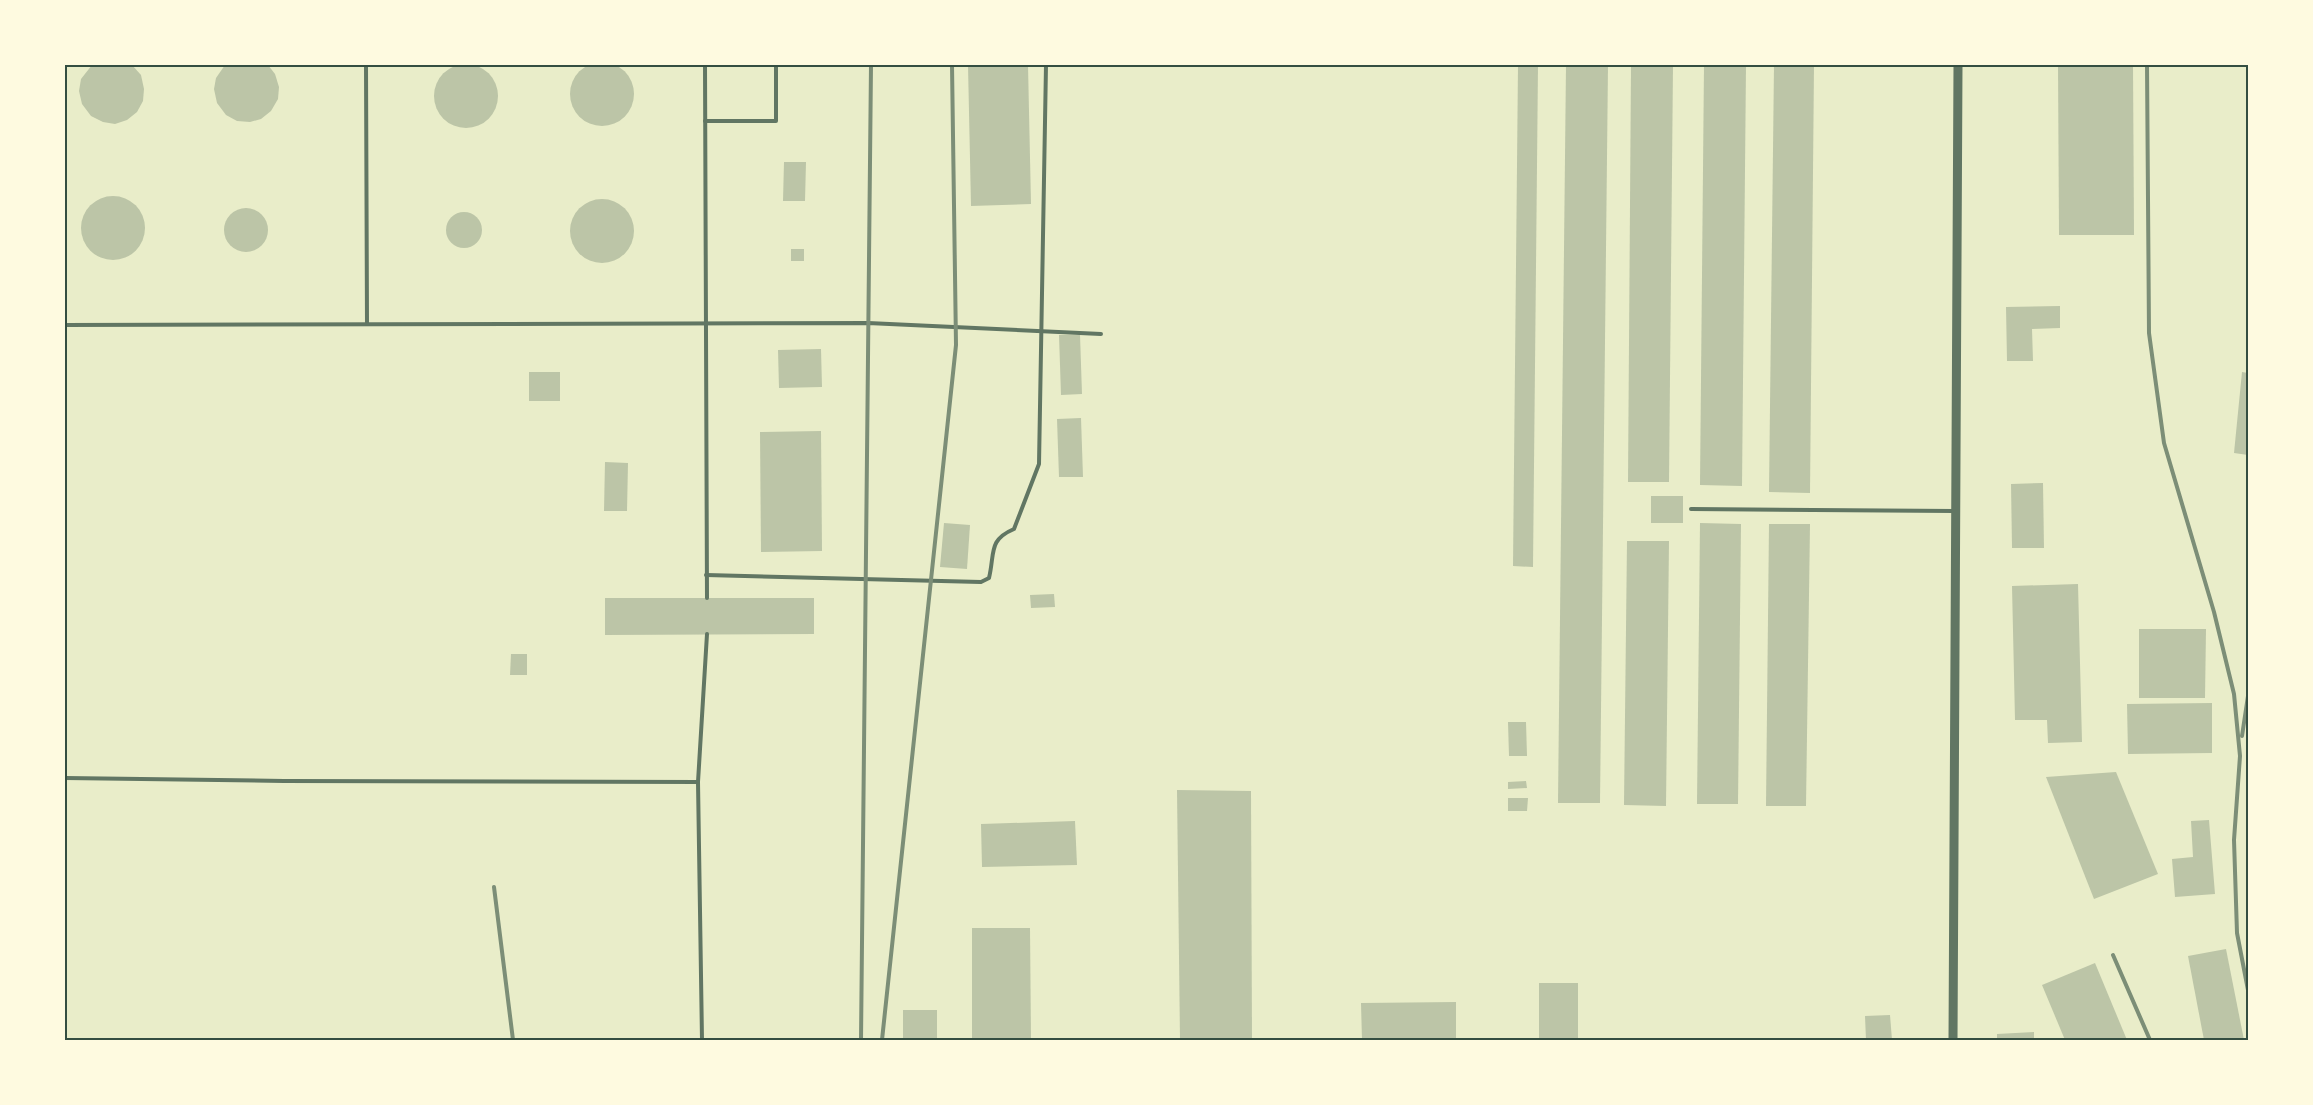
<svg xmlns="http://www.w3.org/2000/svg" width="2313" height="1105" viewBox="0 0 2313 1105" font-family="'Exo 2',sans-serif">
  <style>
    .building { fill: #bcc5a7 }
    .lines { fill: none; stroke-linecap: round; stroke-linejoin: round }
    .service { stroke: #617663; stroke-width: 4 }
    .tertiary { stroke: #617663; stroke-width: 9 }
    .rail { stroke: #7c8e77; stroke-width: 4 }
    .neatline { fill: none; stroke: #344e41; stroke-width: 2 }
  </style>
  <rect width="100%" height="100%" fill="#e9edc9"/>
  <g class="building">
    <circle cx="602" cy="94" r="32"/>
    <circle cx="466" cy="96" r="32"/>
    <polygon points="92,65 132,65 141,75 144,89 143,101 137,112 127,120 115,124 103,122 91,116 82,104 79,91 81,79"/>
    <polygon points="225,65 268,65 275,74 279,87 278,99 271,111 261,119 250,122 237,121 226,115 217,103 214,89 216,78"/>
    <polygon points="968,65 1028,65 1031,204 971,206"/>
    <polygon points="1518,65 1538,65 1533,567 1513,566"/>
    <polygon points="1566,65 1608,65 1600,803 1558,803"/>
    <polygon points="1631,65 1673,65 1669,482 1628,482"/>
    <polygon points="1704,65 1746,65 1742,486 1700,485"/>
    <polygon points="1774,65 1814,65 1810,493 1769,492"/>
    <polygon points="2058,65 2133,65 2134,235 2059,235"/>
    <polygon points="784,162 806,162 805,201 783,201"/>
    <circle cx="113" cy="228" r="32"/>
    <circle cx="602" cy="231" r="32"/>
    <circle cx="246" cy="230" r="22"/>
    <circle cx="464" cy="230" r="18"/>
    <rect x="791" y="249" width="13" height="12"/>
    <polygon points="2060,306 2060,328 2032,329 2033,361 2007,361 2006,307"/>
    <polygon points="1059,335 1080,335 1082,394 1061,395"/>
    <polygon points="821,349 822,387 779,388 778,350"/>
    <rect x="529" y="372" width="31" height="29"/>
    <polygon points="2242,372 2248,373 2248,455 2234,453"/>
    <polygon points="1081,418 1083,477 1059,477 1057,419"/>
    <polygon points="821,431 822,551 761,552 760,432"/>
    <polygon points="605,462 628,463 627,511 604,511"/>
    <polygon points="2043,483 2044,548 2012,548 2011,484"/>
    <rect x="1651" y="496" width="32" height="27"/>
    <polygon points="944,523 970,525 967,569 940,567"/>
    <polygon points="1700,523 1741,524 1738,804 1697,804"/>
    <polygon points="1769,524 1810,524 1806,806 1766,806"/>
    <polygon points="1627,541 1669,541 1666,806 1624,805"/>
    <polygon points="2078,584 2082,742 2048,743 2047,720 2015,720 2012,586"/>
    <polygon points="1054,594 1055,607 1031,608 1030,595"/>
    <polygon points="605,598 814,598 814,634 605,635"/>
    <polygon points="2139,629 2206,629 2205,698 2139,698"/>
    <polygon points="511,654 527,654 527,675 510,675"/>
    <polygon points="2212,703 2212,753 2128,754 2127,704"/>
    <polygon points="1508,722 1526,722 1527,756 1509,756"/>
    <polygon points="2116,772 2158,874 2094,899 2046,777"/>
    <polygon points="1526,781 1527,788 1508,789 1508,782"/>
    <polygon points="1177,790 1251,791 1252,1040 1180,1040"/>
    <polygon points="1508,798 1528,798 1527,811 1508,811"/>
    <polygon points="2209,820 2215,894 2175,897 2172,859 2193,857 2191,821"/>
    <polygon points="1075,821 1077,865 982,867 981,824"/>
    <polygon points="972,928 1030,928 1031,1040 972,1040"/>
    <polygon points="2226,949 2244,1040 2204,1040 2188,956"/>
    <polygon points="2095,963 2127,1040 2065,1040 2042,985"/>
    <rect x="1539" y="983" width="39" height="57"/>
    <polygon points="1456,1002 1456,1040 1362,1040 1361,1003"/>
    <rect x="903" y="1010" width="34" height="30"/>
    <polygon points="1890,1015 1892,1040 1866,1040 1865,1016"/>
    <polygon points="2034,1032 2034,1040 1997,1040 1997,1034"/>
  </g>
  <g class="lines">
    <g class="service">
      <polyline points="366,65 367,324"/>
      <polyline points="705,65 707,598"/>
      <polyline points="705,121 776,121 776,65"/>
      <polyline points="65,325 868,323 1101,334"/>
      <polyline points="1691,509 1954,511"/>
      <path d="M706 575 981 582 989 578C995 553 988 540 1014 529L1039 464 1046 65"/>
      <polyline points="65,778 284,781 698,782"/>
      <polyline points="702,1040 698,782 707,634"/>
    </g>
    <polyline class="tertiary" points="1953,1040 1958,65"/>
    <g class="rail">
      <polyline points="2147,65 2149,333 2164,443 2214,612 2234,694 2240,756 2234,840 2237,933 2248,990"/>
      <polyline points="2242,736 2248,696"/>
      <polyline points="494,887 513,1040"/>
      <polyline points="2113,955 2150,1040"/>
      <polyline points="861,1040 871,65"/>
      <polyline points="882,1040 956,345 952,65"/>
    </g>
  </g>
  <rect width="2313" height="1105" fill="none" stroke="#fefae0" stroke-width="132"/>
  <rect x="66" y="66" width="2181" height="973" class="neatline"/>
</svg>
